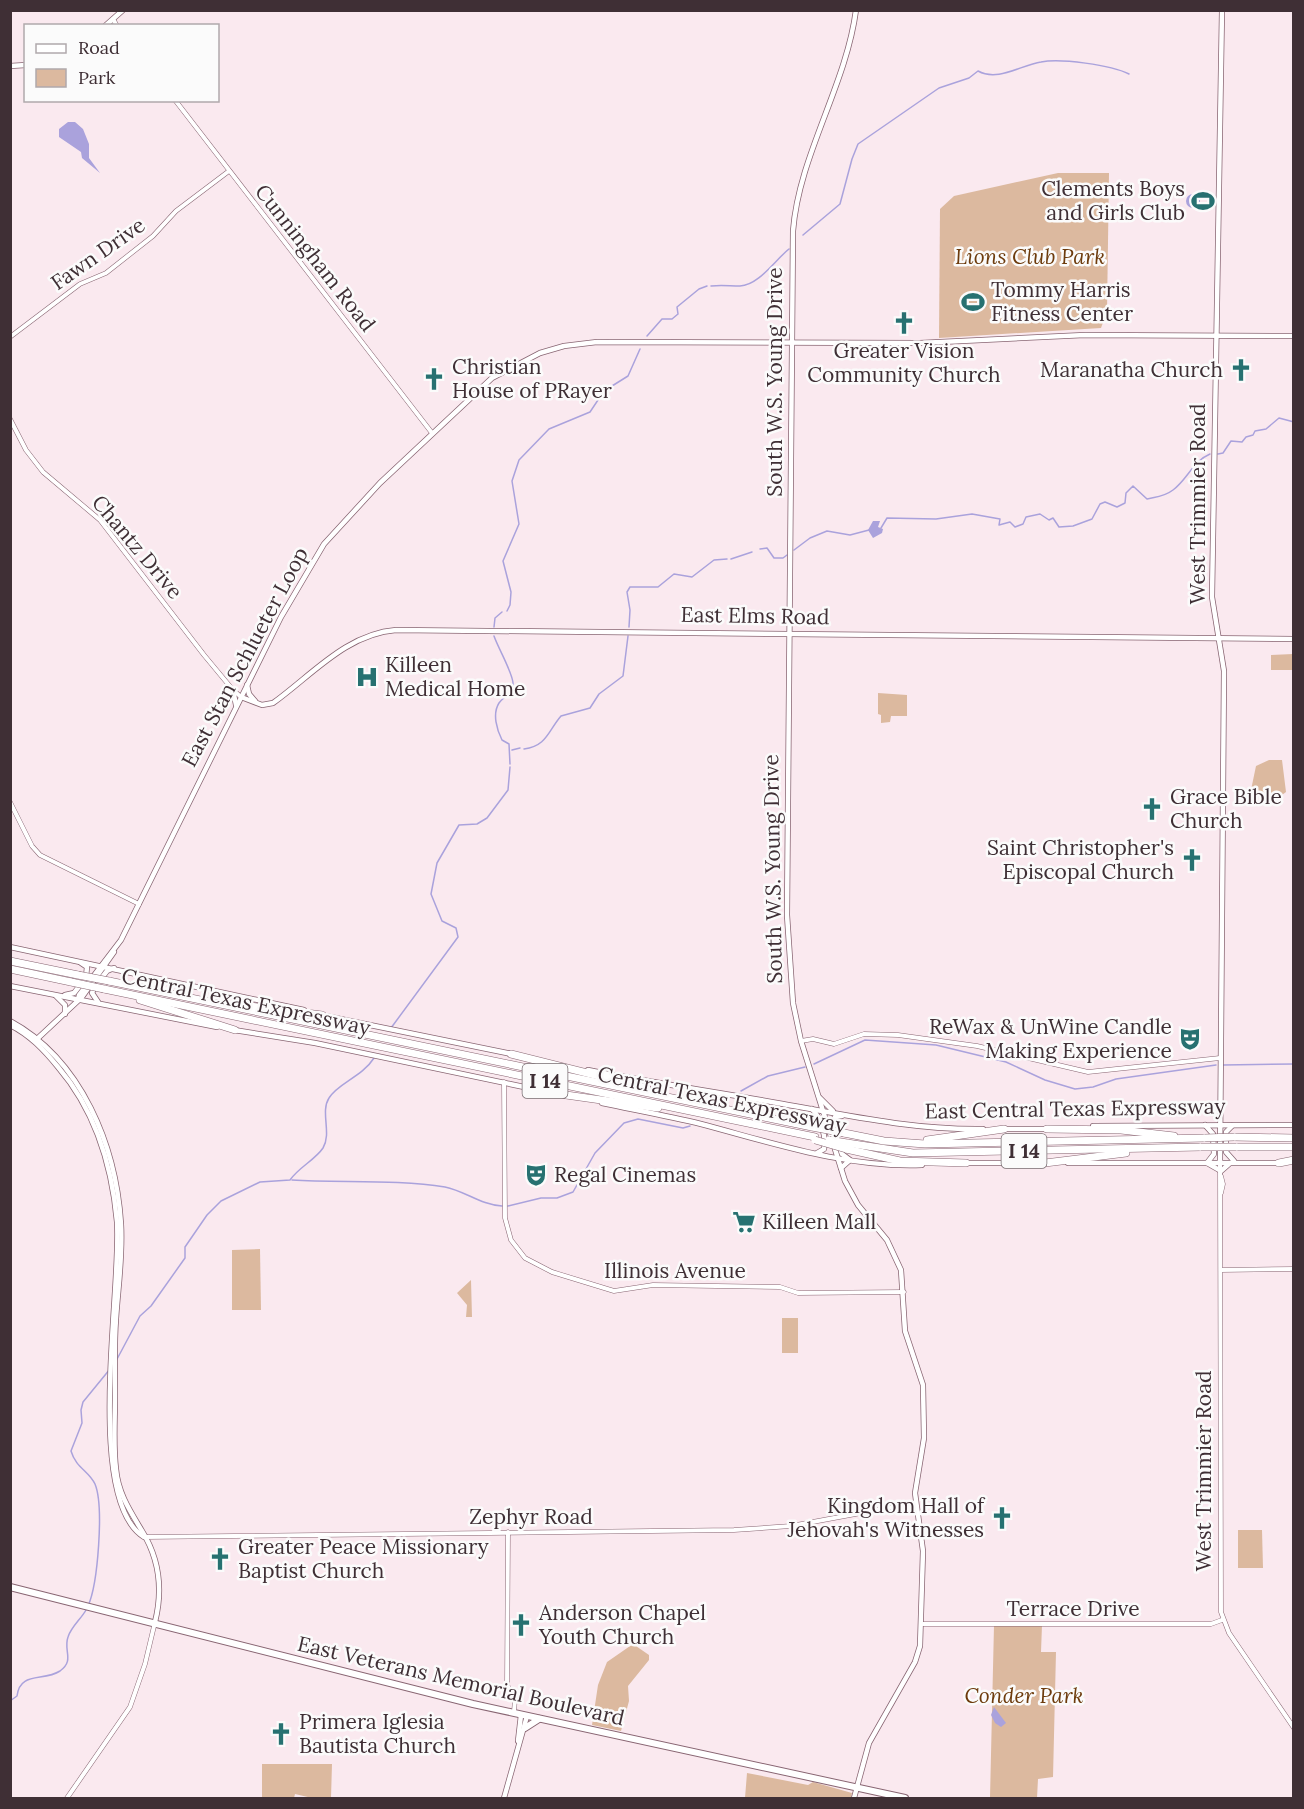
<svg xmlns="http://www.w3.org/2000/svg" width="1304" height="1809" viewBox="0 0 1304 1809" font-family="Lora,serif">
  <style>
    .green { fill: #dcb99f }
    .water { fill: #aaa2dc }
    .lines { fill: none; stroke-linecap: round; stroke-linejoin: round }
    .stream { stroke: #aaa2dc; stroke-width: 1.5 }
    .tertiary-casing { stroke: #886572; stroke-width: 5 }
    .secondary-casing { stroke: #886572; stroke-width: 6 }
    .primary-casing { stroke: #886572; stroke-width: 8 }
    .motorway-casing { stroke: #886572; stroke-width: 8 }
    .tertiary { stroke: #fff; stroke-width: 4 }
    .secondary { stroke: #fff; stroke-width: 4.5 }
    .primary { stroke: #fff; stroke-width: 6 }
    .motorway { stroke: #fff; stroke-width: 7 }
    .motorway-bridge-casing { stroke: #886572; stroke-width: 8; stroke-linecap: butt }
    .motorway-bridge { stroke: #fff; stroke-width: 7 }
    .labels { text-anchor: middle; stroke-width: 5; stroke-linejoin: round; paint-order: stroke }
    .shield { fill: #fbfbfb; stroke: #776c70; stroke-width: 1.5 }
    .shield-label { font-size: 20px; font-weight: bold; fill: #3f2f35 }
    .poi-label { font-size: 21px; fill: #3f2f35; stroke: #fbfbfb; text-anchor: start }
    .street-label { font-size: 21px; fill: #3f2f35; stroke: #fbfbfb }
    .park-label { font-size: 21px; font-style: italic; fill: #6d3b0c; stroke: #fbfbfb }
  </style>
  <rect width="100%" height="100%" fill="#fae9ef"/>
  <g class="green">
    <polygon points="1058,173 1109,173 1107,311 1101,328 939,338 940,209 954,196"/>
    <polygon points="1293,654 1293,670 1271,670 1271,655"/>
    <polygon points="878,693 907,695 907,716 891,716 890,722 881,723 881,715 878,714"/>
    <polygon points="1269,760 1282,760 1286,792 1282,795 1251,790 1256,766"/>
    <polygon points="260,1249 261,1310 232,1310 232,1250"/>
    <polygon points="471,1280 472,1317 466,1317 467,1305 457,1293"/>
    <rect x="782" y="1318" width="16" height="35"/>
    <polygon points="1238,1530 1262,1530 1263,1568 1238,1568"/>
    <polygon points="994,1625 1042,1625 1041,1652 1056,1652 1053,1777 1038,1779 1037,1798 990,1798"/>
    <polygon points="633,1644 649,1655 649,1660 628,1686 629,1701 621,1731 592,1725 598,1685 607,1662"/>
    <polygon points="262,1764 332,1764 331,1798 312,1798 295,1794 294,1798 262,1798"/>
    <polygon points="747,1773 808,1785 813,1782 852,1793 851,1798 745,1798"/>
  </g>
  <g class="water">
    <polygon points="68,122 75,122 83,129 89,144 89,158 100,173 82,158 81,152 59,137 59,129"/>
    <circle cx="1193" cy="201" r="7"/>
    <polygon points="873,521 880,521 878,527 883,529 882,533 873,538 868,530"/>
    <polygon points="994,1707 1006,1723 1001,1727 995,1723 991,1715"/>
  </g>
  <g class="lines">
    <g class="stream">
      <path d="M803 235 840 204 852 159 858 144 939 88 969 78 978 71C998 82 1021 65 1041 62 1060 58 1111 65 1129 74"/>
      <path d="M711 286C721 285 730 286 740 286 759 285 775 260 789 249"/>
      <polyline points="647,336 662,319 672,319 678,314 677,307 699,289 707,286"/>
      <polyline points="1218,454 1223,453 1231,441 1242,442 1246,437 1253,435 1255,431 1266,429 1279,418 1294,422"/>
      <path d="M881 528 887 518 936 519 972 514 1000 519 999 525 1010 522 1015 527 1023 524 1026 517 1040 514 1049 520 1053 518 1059 527 1073 526 1092 519 1100 504 1105 502 1117 507 1125 503 1126 493 1133 486 1147 499C1155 497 1164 497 1173 490 1187 480 1193 461 1210 454"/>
      <polyline points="760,549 767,548 774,558 783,558 787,555"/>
      <polyline points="794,550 810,538 827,531 850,535 869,530"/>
      <polyline points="731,559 752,552"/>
      <polyline points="507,611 510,605 511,592 503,561 519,524 512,481 519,460 549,429 590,412 604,391 628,376 640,349"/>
      <polyline points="494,627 495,618 502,612"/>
      <polyline points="629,627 630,610 627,592 630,587 658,587 674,574 692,577 714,560 727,559"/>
      <path d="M494 636C498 648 515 677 513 685 512 694 504 696 499 703 492 714 497 730 502 740L509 744 510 764"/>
      <path d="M524 749C547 746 548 731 561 716L590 708 599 694 623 676 628 636"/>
      <polyline points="512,750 520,748"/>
      <polyline points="391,1028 458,937 456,928 442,921 431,894 437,863 459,825 477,824 487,818 508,790 510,767"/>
      <polyline points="814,1064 865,1040 936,1045 1006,1062 1045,1080 1075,1089 1093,1087 1116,1079 1216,1065"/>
      <polyline points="1223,1065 1294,1064"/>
      <polyline points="741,1091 768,1076 805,1067"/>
      <path d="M292 1180C340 1183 398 1179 445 1187 465 1191 481 1205 502 1206"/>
      <polyline points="508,1206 541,1198 557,1198 573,1192 595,1153 624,1123 638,1119 683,1128 690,1126"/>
      <path d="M116 1361 140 1316 151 1306 185 1258V1247L207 1215 221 1201 260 1182 290 1180C299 1167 315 1160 323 1148 332 1133 320 1112 329 1098 338 1083 362 1077 374 1058"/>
      <path d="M88 1606C98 1584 104 1506 95 1484 89 1471 76 1468 71 1451L82 1423 81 1410 83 1402 110 1369"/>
      <path d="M10 1701 17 1696C20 1671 43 1682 60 1671 75 1660 63 1651 68 1637 71 1627 81 1619 86 1610"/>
    </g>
    <g class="tertiary-casing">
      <g id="tertiary">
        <polyline points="113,19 117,26"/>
        <polyline points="175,100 432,433"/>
        <polyline points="10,337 80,284 106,273 153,236 176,211 229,171"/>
        <polyline points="10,419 26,450 43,472 100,520 204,655 233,690 241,697"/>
        <polyline points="10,802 32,846 40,855 139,904"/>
        <polyline points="801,1041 813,1039 834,1044 864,1034 898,1035 977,1046 1088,1072 1220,1058"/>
        <polyline points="504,1082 505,1218 511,1240 525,1258 552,1272 614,1291 653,1285 780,1287 798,1293 904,1292"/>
        <polyline points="1220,1162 1221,1612 1229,1633 1294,1728"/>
        <polyline points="1221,1176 1223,1184 1221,1193"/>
        <polyline points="1221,1270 1294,1269"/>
        <polyline points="508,1532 507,1685 515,1699 514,1712"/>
        <polyline points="145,1537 734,1530 791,1526 915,1503"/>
        <polyline points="922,1624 1211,1624 1222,1620"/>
        <polyline points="67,1798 130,1707 145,1664 155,1622"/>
      </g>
    </g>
    <g class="secondary-casing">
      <g id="secondary">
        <polyline points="105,26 123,10"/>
        <polyline points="10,66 26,65"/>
        <polyline points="247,685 249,694 255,701"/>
        <polyline points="233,690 236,705"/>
        <path d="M241 697 262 705 273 703C312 675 346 634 396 630L1294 639"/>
        <polyline points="10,947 304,1010"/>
        <polyline points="81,963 87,967 86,977"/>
        <polyline points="100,980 107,971 114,968"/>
        <polyline points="10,986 217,1027"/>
        <polyline points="95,986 92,993 98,1002"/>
        <polyline points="65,995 74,993 81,984"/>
        <polyline points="56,996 65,1005 65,1014"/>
        <polyline points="78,1000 79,995 121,940 281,617 324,544 380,483 492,378 540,353 564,346 597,342 920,343 1085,335 1294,336"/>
        <polyline points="321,1015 512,1054"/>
        <path d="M10 1021C82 1060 116 1146 121 1224 123 1256 118 1287 116 1319 114 1345 115 1371 115 1396 115 1420 113 1445 116 1469 118 1493 130 1511 142 1531 160 1560 163 1590 155 1622"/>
        <path d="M10 1025C30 1035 44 1050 58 1067 95 1110 112 1166 117 1222 122 1287 84 1500 144 1537"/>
        <polyline points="234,1030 315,1043 567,1096"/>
        <polyline points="37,1039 82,997 114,952"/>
        <path d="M588 1070C653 1083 718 1092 783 1104 850 1116 915 1130 983 1129"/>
        <polyline points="820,1098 833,1111"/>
        <path d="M602 1103C635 1110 668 1116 701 1124 773 1143 846 1168 922 1165"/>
        <path d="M812 1109C820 1116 827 1139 824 1149L817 1153"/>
        <polyline points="1205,1125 1213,1134 1214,1154 1207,1163 1221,1171 1229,1164"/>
        <polyline points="1093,1126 1294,1125"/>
        <polyline points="1232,1126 1226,1132 1226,1152 1234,1161"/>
        <polyline points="1003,1129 1049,1129"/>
        <polyline points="1220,1162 1224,671 1212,597 1222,10"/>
        <polyline points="963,1163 1048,1163"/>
        <polyline points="1068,1163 1282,1163"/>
        <polyline points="841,1168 850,1160 842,1154 832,1122 835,1117 842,1116"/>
        <polyline points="518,1741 521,1715"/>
        <polyline points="504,1798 527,1716"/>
        <path d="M854 1798 869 1743 915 1662 920 1646 923 1551 915 1493 924 1438 923 1385 905 1331 901 1270 887 1240 858 1205 845 1181 801 1041 793 1003 787 915 793 231C799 155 846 86 856 10"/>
      </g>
    </g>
    <g class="primary-casing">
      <g id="primary">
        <polyline points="10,1587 473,1704 905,1798"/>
        <polyline points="525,1728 539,1719"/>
      </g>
    </g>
    <g class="motorway-casing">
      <g id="motorway">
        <polyline points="10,961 78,975"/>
        <polyline points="10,969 71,982"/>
        <polyline points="109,981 812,1127"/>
        <polyline points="104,989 815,1137"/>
        <polyline points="140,1000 235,1030"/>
        <polyline points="241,1005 322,1015"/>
        <polyline points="511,1054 647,1088"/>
        <polyline points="566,1095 658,1108"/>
        <polyline points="1047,1129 1121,1130 1174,1136"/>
        <polyline points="844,1133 884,1141 925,1144 1205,1138"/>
        <polyline points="1234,1137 1294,1138"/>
        <polyline points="927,1140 1004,1129"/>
        <polyline points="847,1143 913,1153 1201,1147"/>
        <polyline points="1236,1147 1294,1147"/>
        <polyline points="846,1149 900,1161 966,1163"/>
        <polyline points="1045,1163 1126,1153"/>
        <polyline points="1279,1163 1294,1160"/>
      </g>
    </g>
    <use href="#tertiary" class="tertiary"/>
    <use href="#secondary" class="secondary"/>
    <use href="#primary" class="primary"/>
    <use href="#motorway" class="motorway"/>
    <g class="motorway-bridge-casing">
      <g id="motorway-bridge">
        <polyline points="78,975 109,981"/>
        <polyline points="71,982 104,989"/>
        <polyline points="812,1127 844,1133"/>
        <polyline points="1205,1138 1234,1137"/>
        <polyline points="815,1140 846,1149"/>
        <polyline points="829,1140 847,1143"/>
        <polyline points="1201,1147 1236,1147"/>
      </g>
    </g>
    <use href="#motorway-bridge" class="motorway-bridge"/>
  </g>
  <defs>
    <g id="stadium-bare" transform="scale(1.8)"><path d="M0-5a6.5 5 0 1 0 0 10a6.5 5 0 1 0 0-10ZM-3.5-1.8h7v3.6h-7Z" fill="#277171" stroke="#fbfbfb" stroke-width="2.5" paint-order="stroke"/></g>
    <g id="church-bare" transform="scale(1.8)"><path d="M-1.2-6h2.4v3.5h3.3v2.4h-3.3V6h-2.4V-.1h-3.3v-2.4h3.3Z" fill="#277171" stroke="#fbfbfb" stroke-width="2.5" paint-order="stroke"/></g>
    <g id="hospital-bare" transform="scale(1.8)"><path d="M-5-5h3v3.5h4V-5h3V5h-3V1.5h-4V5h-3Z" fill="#277171" stroke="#fbfbfb" stroke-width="2.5" paint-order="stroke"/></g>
    <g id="theatre-bare" transform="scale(1.8)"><path d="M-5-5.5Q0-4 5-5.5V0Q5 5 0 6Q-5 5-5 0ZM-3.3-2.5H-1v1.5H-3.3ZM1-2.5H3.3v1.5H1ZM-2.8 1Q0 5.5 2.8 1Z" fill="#277171" stroke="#fbfbfb" stroke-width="2.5" paint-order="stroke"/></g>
    <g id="supermarket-bare" transform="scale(1.8)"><path d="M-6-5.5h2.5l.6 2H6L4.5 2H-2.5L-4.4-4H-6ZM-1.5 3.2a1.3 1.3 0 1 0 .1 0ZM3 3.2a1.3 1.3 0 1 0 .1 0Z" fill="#277171" stroke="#fbfbfb" stroke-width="2.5" paint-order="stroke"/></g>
  </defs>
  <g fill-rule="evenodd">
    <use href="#stadium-bare" x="1203" y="201"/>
    <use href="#stadium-bare" x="973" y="302"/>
    <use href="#church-bare" x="904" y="323"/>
    <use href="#church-bare" x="1241" y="370"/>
    <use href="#church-bare" x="434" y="379"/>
    <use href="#hospital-bare" x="367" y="677"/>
    <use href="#church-bare" x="1152" y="809"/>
    <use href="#church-bare" x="1192" y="860"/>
    <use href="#theatre-bare" x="1190" y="1039"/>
    <use href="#theatre-bare" x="536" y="1175"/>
    <use href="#supermarket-bare" x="744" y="1222"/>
    <use href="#church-bare" x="1002" y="1518"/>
    <use href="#church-bare" x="220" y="1559"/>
    <use href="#church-bare" x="521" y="1625"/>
    <use href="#church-bare" x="281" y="1734"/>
  </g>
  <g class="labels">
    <g class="shield">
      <rect x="522.5" y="1064" width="45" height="34" rx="4.5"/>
      <rect x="1001.5" y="1134" width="45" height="34" rx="4.5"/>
    </g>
    <g class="shield-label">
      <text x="545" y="1088">I 14</text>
      <text x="1024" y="1158">I 14</text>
    </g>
    <g class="poi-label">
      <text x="1185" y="196" text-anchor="end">Clements Boys<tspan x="1185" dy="24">and Girls Club</tspan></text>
      <text x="991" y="297">Tommy Harris<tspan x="991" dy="24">Fitness Center</tspan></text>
      <text x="904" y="358" text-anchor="middle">Greater Vision<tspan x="904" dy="24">Community Church</tspan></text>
      <text x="452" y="374">Christian<tspan x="452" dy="24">House of PRayer</tspan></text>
      <text x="1223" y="377" text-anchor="end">Maranatha Church</text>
      <text x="385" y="672">Killeen<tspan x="385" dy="24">Medical Home</tspan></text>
      <text x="1170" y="804">Grace Bible<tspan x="1170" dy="24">Church</tspan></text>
      <text x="1174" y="855" text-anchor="end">Saint Christopher's<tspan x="1174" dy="24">Episcopal Church</tspan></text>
      <text x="1172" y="1034" text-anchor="end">ReWax &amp; UnWine Candle<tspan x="1172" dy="24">Making Experience</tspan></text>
      <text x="554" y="1182">Regal Cinemas</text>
      <text x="762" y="1229">Killeen Mall</text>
      <text x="984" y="1513" text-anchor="end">Kingdom Hall of<tspan x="984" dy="24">Jehovah's Witnesses</tspan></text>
      <text x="238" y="1554">Greater Peace Missionary<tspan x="238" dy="24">Baptist Church</tspan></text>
      <text x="539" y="1620">Anderson Chapel<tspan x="539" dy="24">Youth Church</tspan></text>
      <text x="299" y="1729">Primera Iglesia<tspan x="299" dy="24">Bautista Church</tspan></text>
    </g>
    <g class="street-label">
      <text transform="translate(98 254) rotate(-35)" y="7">Fawn Drive</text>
      <text transform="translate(315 258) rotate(52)" y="7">Cunningham Road</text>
      <text transform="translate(775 382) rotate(-90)" y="7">South W.S. Young Drive</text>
      <text transform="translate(1198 504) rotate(-90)" y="7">West Trimmier Road</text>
      <text transform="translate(137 547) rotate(50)" y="7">Chantz Drive</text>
      <text transform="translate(755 616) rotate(1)" y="7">East Elms Road</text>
      <text transform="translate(245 657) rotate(-62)" y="7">East Stan Schlueter Loop</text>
      <text transform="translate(773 869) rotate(-91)" y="7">South W.S. Young Drive</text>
      <text transform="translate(246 1002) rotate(12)" y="7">Central Texas Expressway</text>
      <text transform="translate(722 1100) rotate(12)" y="7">Central Texas Expressway</text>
      <text transform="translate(1075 1109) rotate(-1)" y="7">East Central Texas Expressway</text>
      <text x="675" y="1278">Illinois Avenue</text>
      <text transform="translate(1204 1471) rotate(-90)" y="7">West Trimmier Road</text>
      <text x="531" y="1524">Zephyr Road</text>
      <text x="1073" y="1616">Terrace Drive</text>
      <text transform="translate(461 1681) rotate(13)" y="7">East Veterans Memorial Boulevard</text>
    </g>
    <g class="park-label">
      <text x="1030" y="264">Lions Club Park</text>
      <text x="1024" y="1703">Conder Park</text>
    </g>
  </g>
  <rect width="1304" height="1809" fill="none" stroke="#3f2f35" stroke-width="24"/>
  <rect x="24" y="24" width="195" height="78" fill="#fbfbfb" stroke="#b0a9ac" stroke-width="1.5"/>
  <rect x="36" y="44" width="30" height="9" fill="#ffffff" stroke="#b0a9ac" stroke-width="1.5"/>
  <text x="78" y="54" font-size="18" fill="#3f2f35">Road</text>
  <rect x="36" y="69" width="30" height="18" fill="#dcb99f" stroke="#b0a9ac" stroke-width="1.5"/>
  <text x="78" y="84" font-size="18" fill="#3f2f35">Park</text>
</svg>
